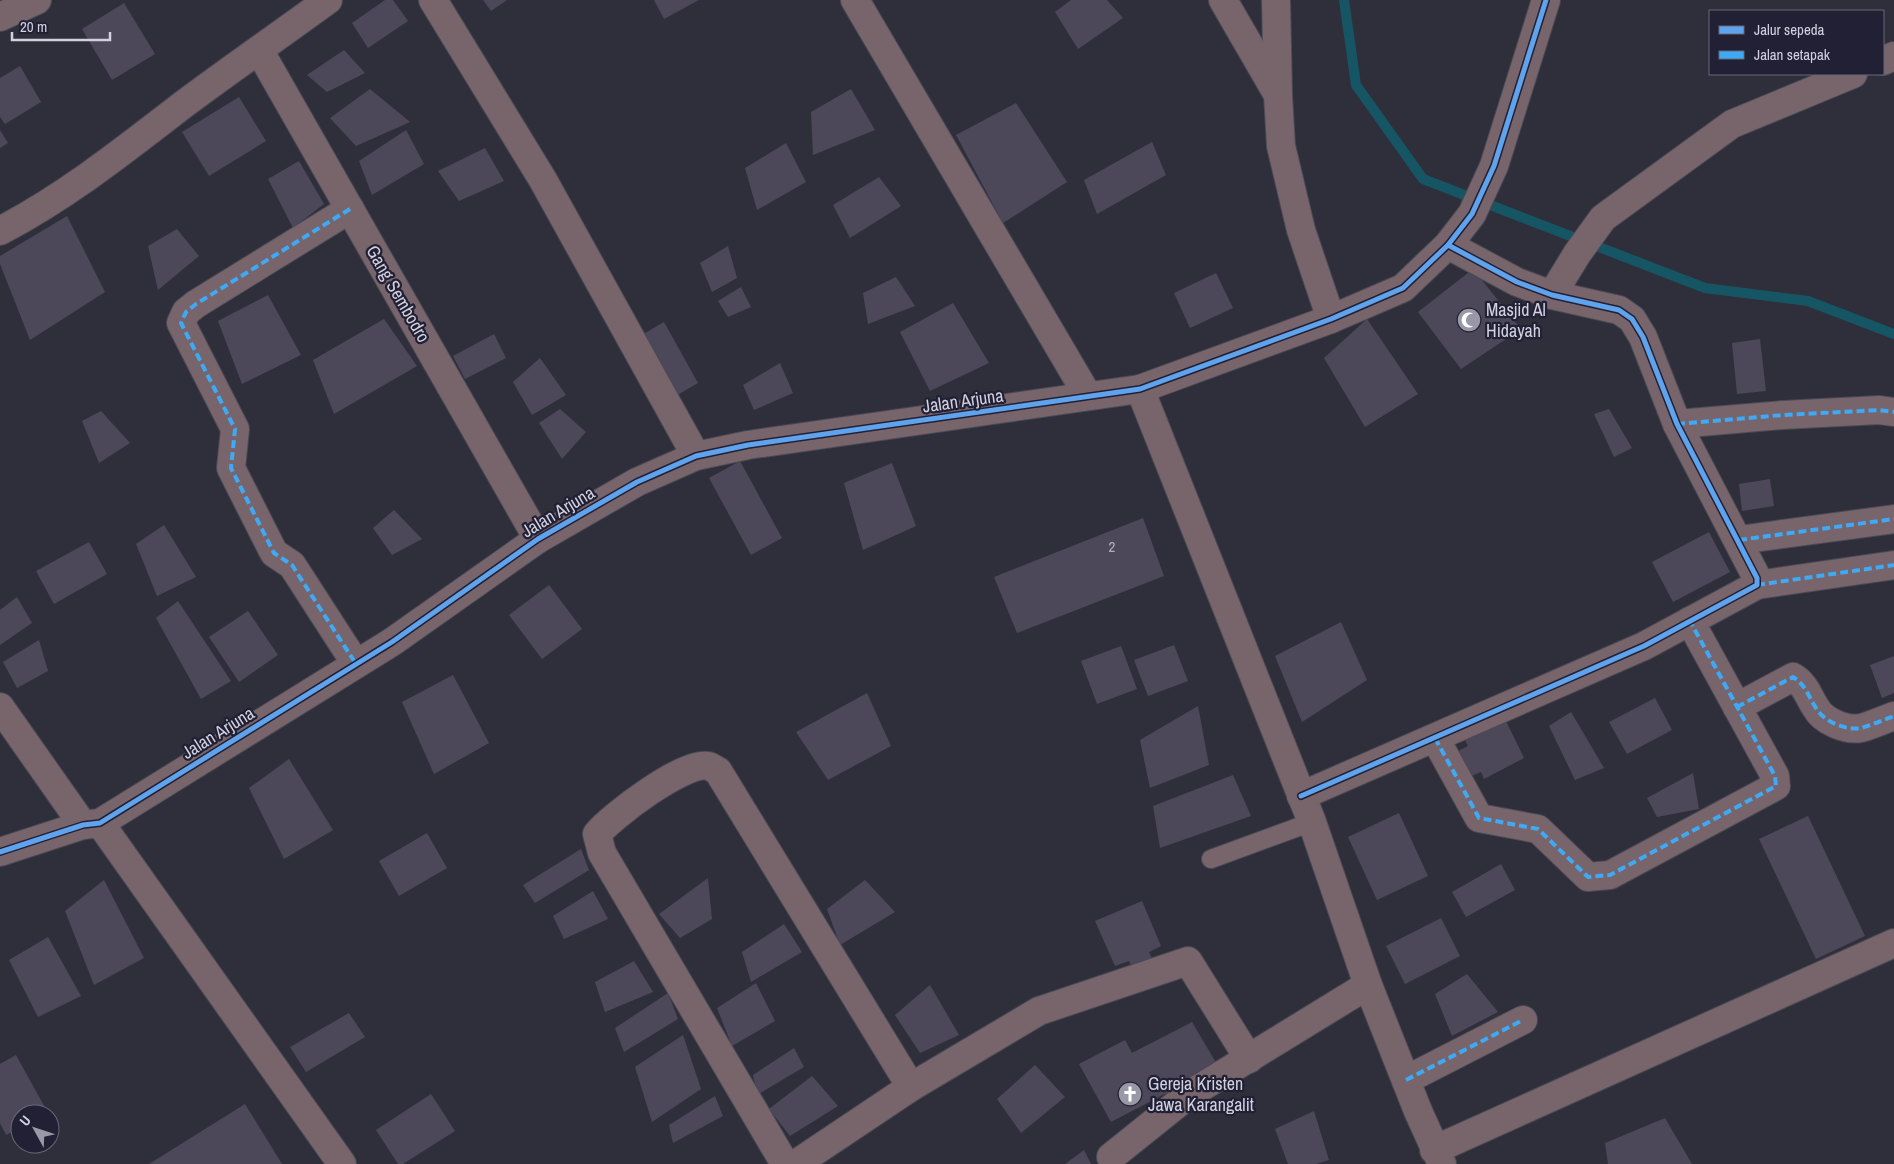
<svg xmlns="http://www.w3.org/2000/svg" width="1894" height="1164" viewBox="0 0 1894 1164" font-family="'Archivo Narrow',sans-serif">
  <style>
    .lines { fill: none; stroke-linecap: round; stroke-linejoin: round }
    .stream { stroke: #165664; stroke-width: 10 }
    .building { fill: #4d475a }
    .service-casing { stroke: #4a4a55; stroke-width: 20 }
    .minor-casing { stroke: #4a4a55; stroke-width: 30 }
    .service { stroke: #77656b; stroke-width: 18 }
    .minor { stroke: #77656b; stroke-width: 28 }
    .quiet { stroke: #3fa9f5; stroke-width: 4; stroke-dasharray: 8 4; stroke-linecap: butt }
    .cycleway-casing { stroke: #222035; stroke-width: 8 }
    .cycleway { stroke: #60a3ed; stroke-width: 5 }
    .labels { text-anchor: middle; stroke-width: 4.5; stroke-linejoin: round; paint-order: stroke }
    .number-label { font-size: 15px; fill: #b1aebe }
    .street-label { font-size: 18px; fill: #d2d1e0; stroke: #222035 }
    .poi-label { font-size: 18px; fill: #d2d1e0; stroke: #222035; text-anchor: start }
  </style>
  <rect width="100%" height="100%" fill="#2f2f3b"/>
  <g class="lines">
    <polyline class="stream" points="1344,0 1356,85 1423,179 1705,288 1808,301 1894,334"/>
  </g>
  <g class="building">
    <polygon points="385,0 393,0 408,21 368,48 352,23"/>
    <polygon points="483,0 507,0 491,11"/>
    <polygon points="654,0 699,0 664,19"/>
    <polygon points="1071,0 1107,0 1123,18 1078,49 1055,12"/>
    <polygon points="124,3 155,54 112,80 82,29"/>
    <polygon points="344,50 365,73 327,92 307,75"/>
    <polygon points="20,66 41,102 5,124 0,117 0,78"/>
    <polygon points="370,89 410,122 356,146 330,118"/>
    <polygon points="851,89 875,130 813,155 811,112"/>
    <polygon points="239,97 266,141 209,176 182,132"/>
    <polygon points="1016,103 1067,182 1003,223 956,135"/>
    <polygon points="0,130 8,143 0,148"/>
    <polygon points="406,130 424,164 372,195 359,161"/>
    <polygon points="1152,142 1166,175 1097,214 1084,180"/>
    <polygon points="786,143 806,182 757,210 745,168"/>
    <polygon points="485,148 504,181 459,201 438,171"/>
    <polygon points="299,161 324,204 293,228 268,179"/>
    <polygon points="879,177 901,206 850,238 833,205"/>
    <polygon points="67,216 105,292 30,340 0,264 0,256"/>
    <polygon points="177,229 199,256 158,290 148,246"/>
    <polygon points="728,246 737,278 712,292 700,263"/>
    <polygon points="1473,269 1521,329 1461,369 1418,312"/>
    <polygon points="1216,273 1233,308 1190,328 1174,293"/>
    <polygon points="896,277 915,306 868,324 863,293"/>
    <polygon points="741,287 751,307 728,317 718,301"/>
    <polygon points="268,295 301,355 242,384 218,321"/>
    <polygon points="953,303 989,363 930,391 900,332"/>
    <polygon points="384,319 417,366 334,414 313,360"/>
    <polygon points="1367,319 1418,394 1365,427 1324,358"/>
    <polygon points="664,322 698,383 669,400 635,339"/>
    <polygon points="494,334 506,358 465,379 453,356"/>
    <polygon points="1760,339 1766,391 1737,394 1732,343"/>
    <polygon points="540,358 566,395 532,415 513,382"/>
    <polygon points="780,363 793,393 754,410 743,385"/>
    <polygon points="560,409 586,432 562,459 539,423"/>
    <polygon points="1609,409 1632,448 1614,457 1594,414"/>
    <polygon points="101,411 130,443 99,463 82,421"/>
    <polygon points="740,461 782,538 751,555 709,478"/>
    <polygon points="892,463 916,526 863,550 844,483"/>
    <polygon points="1770,479 1774,506 1742,511 1739,484"/>
    <polygon points="394,510 422,539 392,555 373,528"/>
    <polygon points="1143,518 1164,576 1017,633 994,577"/>
    <polygon points="164,525 196,577 157,596 136,544"/>
    <polygon points="1709,532 1730,572 1673,602 1652,562"/>
    <polygon points="89,542 107,574 54,604 36,571"/>
    <polygon points="549,585 582,629 542,659 509,615"/>
    <polygon points="17,597 32,623 0,645 0,610"/>
    <polygon points="178,601 231,681 201,699 156,618"/>
    <polygon points="248,611 278,655 239,682 209,637"/>
    <polygon points="1341,622 1367,680 1302,722 1275,656"/>
    <polygon points="39,640 48,671 17,688 3,662"/>
    <polygon points="1174,645 1188,681 1148,696 1134,660"/>
    <polygon points="1121,646 1137,689 1097,704 1081,661"/>
    <polygon points="1894,656 1894,693 1882,698 1870,665"/>
    <polygon points="453,675 489,743 434,774 402,702"/>
    <polygon points="867,693 891,746 828,780 796,732"/>
    <polygon points="1655,698 1672,730 1627,754 1609,722"/>
    <polygon points="1198,706 1209,765 1150,788 1140,740"/>
    <polygon points="1571,712 1604,768 1575,780 1549,726"/>
    <polygon points="1505,719 1524,758 1484,779 1481,772 1469,777 1458,751 1468,746 1465,740"/>
    <polygon points="289,759 333,830 284,859 249,788"/>
    <polygon points="1693,773 1699,809 1657,817 1647,798"/>
    <polygon points="1233,775 1251,816 1160,848 1153,806"/>
    <polygon points="1399,813 1428,876 1377,900 1348,837"/>
    <polygon points="1808,816 1865,936 1816,959 1759,839"/>
    <polygon points="427,833 447,868 399,896 379,861"/>
    <polygon points="581,849 589,870 535,903 523,885"/>
    <polygon points="1501,864 1515,890 1466,917 1452,892"/>
    <polygon points="708,878 712,919 680,938 659,914"/>
    <polygon points="104,880 144,958 94,985 65,911"/>
    <polygon points="865,880 895,912 840,945 827,909"/>
    <polygon points="593,891 608,919 564,939 553,916"/>
    <polygon points="1142,901 1161,946 1149,952 1155,965 1135,974 1129,961 1115,966 1095,921"/>
    <polygon points="1441,918 1460,956 1405,984 1386,946"/>
    <polygon points="784,924 802,952 751,982 742,952"/>
    <polygon points="48,937 81,996 38,1017 9,960"/>
    <polygon points="634,961 653,992 605,1012 595,982"/>
    <polygon points="1467,974 1498,1012 1452,1036 1435,994"/>
    <polygon points="756,983 775,1021 732,1046 717,1008"/>
    <polygon points="930,985 959,1035 920,1053 895,1015"/>
    <polygon points="668,993 678,1019 624,1052 615,1028"/>
    <polygon points="349,1013 365,1037 306,1072 290,1047"/>
    <polygon points="1192,1022 1218,1066 1111,1122 1079,1064 1125,1040 1132,1053"/>
    <polygon points="683,1035 701,1089 652,1122 635,1067"/>
    <polygon points="794,1048 804,1067 757,1095 753,1075"/>
    <polygon points="16,1055 48,1113 20,1114 20,1128 6,1135 0,1123 0,1064"/>
    <polygon points="1035,1065 1065,1097 1021,1133 997,1099"/>
    <polygon points="812,1076 838,1106 790,1136 769,1109"/>
    <polygon points="431,1094 455,1131 403,1164 398,1164 376,1130"/>
    <polygon points="715,1096 723,1116 673,1143 669,1125"/>
    <polygon points="245,1104 282,1164 149,1164"/>
    <polygon points="1314,1111 1329,1160 1316,1164 1288,1164 1275,1129"/>
    <polygon points="1665,1118 1692,1164 1608,1164 1605,1143"/>
    <polygon points="1084,1150 1091,1164 1065,1164"/>
  </g>
  <g class="lines">
    <g class="service-casing">
      <polyline id="service" points="1211,859 1312,822"/>
    </g>
    <g class="minor-casing">
      <g id="minor">
        <polyline points="433,0 543,180 696,456"/>
        <polyline points="855,0 1088,396"/>
        <polyline points="1223,0 1278,95 1281,146 1301,230 1331,319"/>
        <polyline points="1276,0 1278,93"/>
        <polyline points="0,17 37,0"/>
        <polyline points="259,50 538,539"/>
        <polyline points="1883,61 1894,56"/>
        <polyline points="350,209 196,304 186,312 181,323 235,429 231,468 274,553 292,565 356,664"/>
        <path d="M0 231C68 195 123 151 184 104 231 69 280 35 328 0"/>
        <polyline points="1552,295 1577,254 1603,218 1732,124 1853,74"/>
        <polyline points="1140,389 1312,822 1368,985 1418,1111 1442,1164"/>
        <polyline points="1677,424 1783,415 1879,410 1894,412"/>
        <polyline points="1739,540 1894,519"/>
        <polyline points="1757,585 1894,565"/>
        <polyline points="0,707 83,825"/>
        <path d="M1737 707 1793 677C1806 685 1808 696 1816 708 1823 721 1846 731 1861 728 1872 725 1883 720 1894 716"/>
        <polyline points="1435,738 1479,818 1538,829 1588,877 1610,875 1776,786 1775,776 1690,621"/>
        <polyline points="1301,796 1644,646 1757,585 1757,578 1677,424 1643,337 1632,319 1619,310 1552,295 1517,282 1448,245"/>
        <polyline points="100,823 342,1164"/>
        <polyline points="0,852 83,825 100,823 392,642 538,539 637,482 696,456 748,445 1140,389 1331,319 1403,288 1448,245 1472,214 1494,166 1546,0"/>
        <polyline points="1406,1080 1523,1020"/>
        <polyline points="1434,1150 1894,943"/>
        <polyline points="1111,1157 1187,1096 1368,985"/>
        <path d="M785 1164 602 853 597 834C612 816 684 761 708 766 711 766 715 770 718 771L911 1087"/>
        <polyline points="796,1164 911,1087 1039,1011 1188,961 1249,1059"/>
      </g>
    </g>
    <use href="#service" class="service"/>
    <use href="#minor" class="minor"/>
    <g class="quiet">
      <polyline points="350,209 196,304 186,312 181,323 235,429 231,468 274,553 292,565 356,664"/>
      <polyline points="1677,424 1783,415 1879,410 1894,412"/>
      <polyline points="1739,540 1894,519"/>
      <polyline points="1757,585 1894,565"/>
      <path d="M1737 707 1793 677C1806 685 1808 696 1816 708 1823 721 1846 731 1861 728 1872 725 1883 720 1894 716"/>
      <polyline points="1435,738 1479,818 1538,829 1588,877 1610,875 1776,786 1775,776 1690,621"/>
      <polyline points="1406,1080 1523,1020"/>
    </g>
    <g class="cycleway-casing">
      <g id="cycleway">
        <polyline points="1301,796 1644,646 1757,585 1757,578 1677,424 1643,337 1632,319 1619,310 1552,295 1517,282 1448,245"/>
        <polyline points="0,852 83,825 100,823 392,642 538,539 637,482 696,456 748,445 1140,389 1331,319 1403,288 1448,245 1472,214 1494,166 1546,0"/>
      </g>
    </g>
    <use href="#cycleway" class="cycleway"/>
  </g>
  <defs>
    <g id="mosque-disc" transform="scale(1.25)"><circle r="9.5" fill="#9998a6" stroke="#222035"/><path d="M3.5-4.9A6 6 0 1 0 3.5 4.9A5 5 0 1 1 3.5-4.9Z" fill="#fff"/></g>
    <g id="church-disc" transform="scale(1.25)"><circle r="9.5" fill="#9998a6" stroke="#222035"/><path d="M-1.2-6h2.4v3.5h3.3v2.4h-3.3V6h-2.4V-.1h-3.3v-2.4h3.3Z" fill="#fff"/></g>
  </defs>
  <g fill-rule="evenodd">
    <use href="#mosque-disc" x="1469" y="320"/>
    <use href="#church-disc" x="1130" y="1094"/>
  </g>
  <g class="labels">
    <g class="number-label">
      <text x="1112" y="552">2</text>
    </g>
    <g class="street-label">
      <text transform="translate(398 294) rotate(60)" y="6">Gang Sembodro</text>
      <text transform="translate(963 401) rotate(-8)" y="6">Jalan Arjuna</text>
      <text transform="translate(558 512) rotate(-31)" y="6">Jalan Arjuna</text>
      <text transform="translate(218 733) rotate(-32)" y="6">Jalan Arjuna</text>
    </g>
    <g class="poi-label">
      <text x="1486" y="316">Masjid Al<tspan x="1486" dy="21">Hidayah</tspan></text>
      <text x="1148" y="1090">Gereja Kristen<tspan x="1148" dy="21">Jawa Karangalit</tspan></text>
    </g>
  </g>
  <rect x="1709" y="10" width="175" height="65" fill="#222035" stroke="#686779"/>
  <rect x="1719" y="26" width="25" height="8" fill="#60a3ed" stroke="#686779"/>
  <text x="1754" y="35" font-size="15" fill="#d2d1e0">Jalur sepeda</text>
  <rect x="1719" y="51" width="25" height="8" fill="#3fa9f5" stroke="#686779"/>
  <text x="1754" y="60" font-size="15" fill="#d2d1e0">Jalan setapak</text>
  <g transform="translate(35 1129) rotate(310)"><circle r="24" fill="#222035" stroke="#686779"/>
  <path d="M0-4L9 19L0 12L-9 19Z" fill="#9998a6"/>
  <text y="-8" font-size="14" font-weight="bold" text-anchor="middle" fill="#d2d1e0">U</text>
  </g>
  <path d="M12 32v8h98v-8" fill="none" stroke="#d2d1e0" stroke-width="2.5"/>
  <text x="20" y="32" font-size="15" fill="#d2d1e0" stroke="#222035" stroke-width="4" paint-order="stroke">20 m</text>
</svg>
